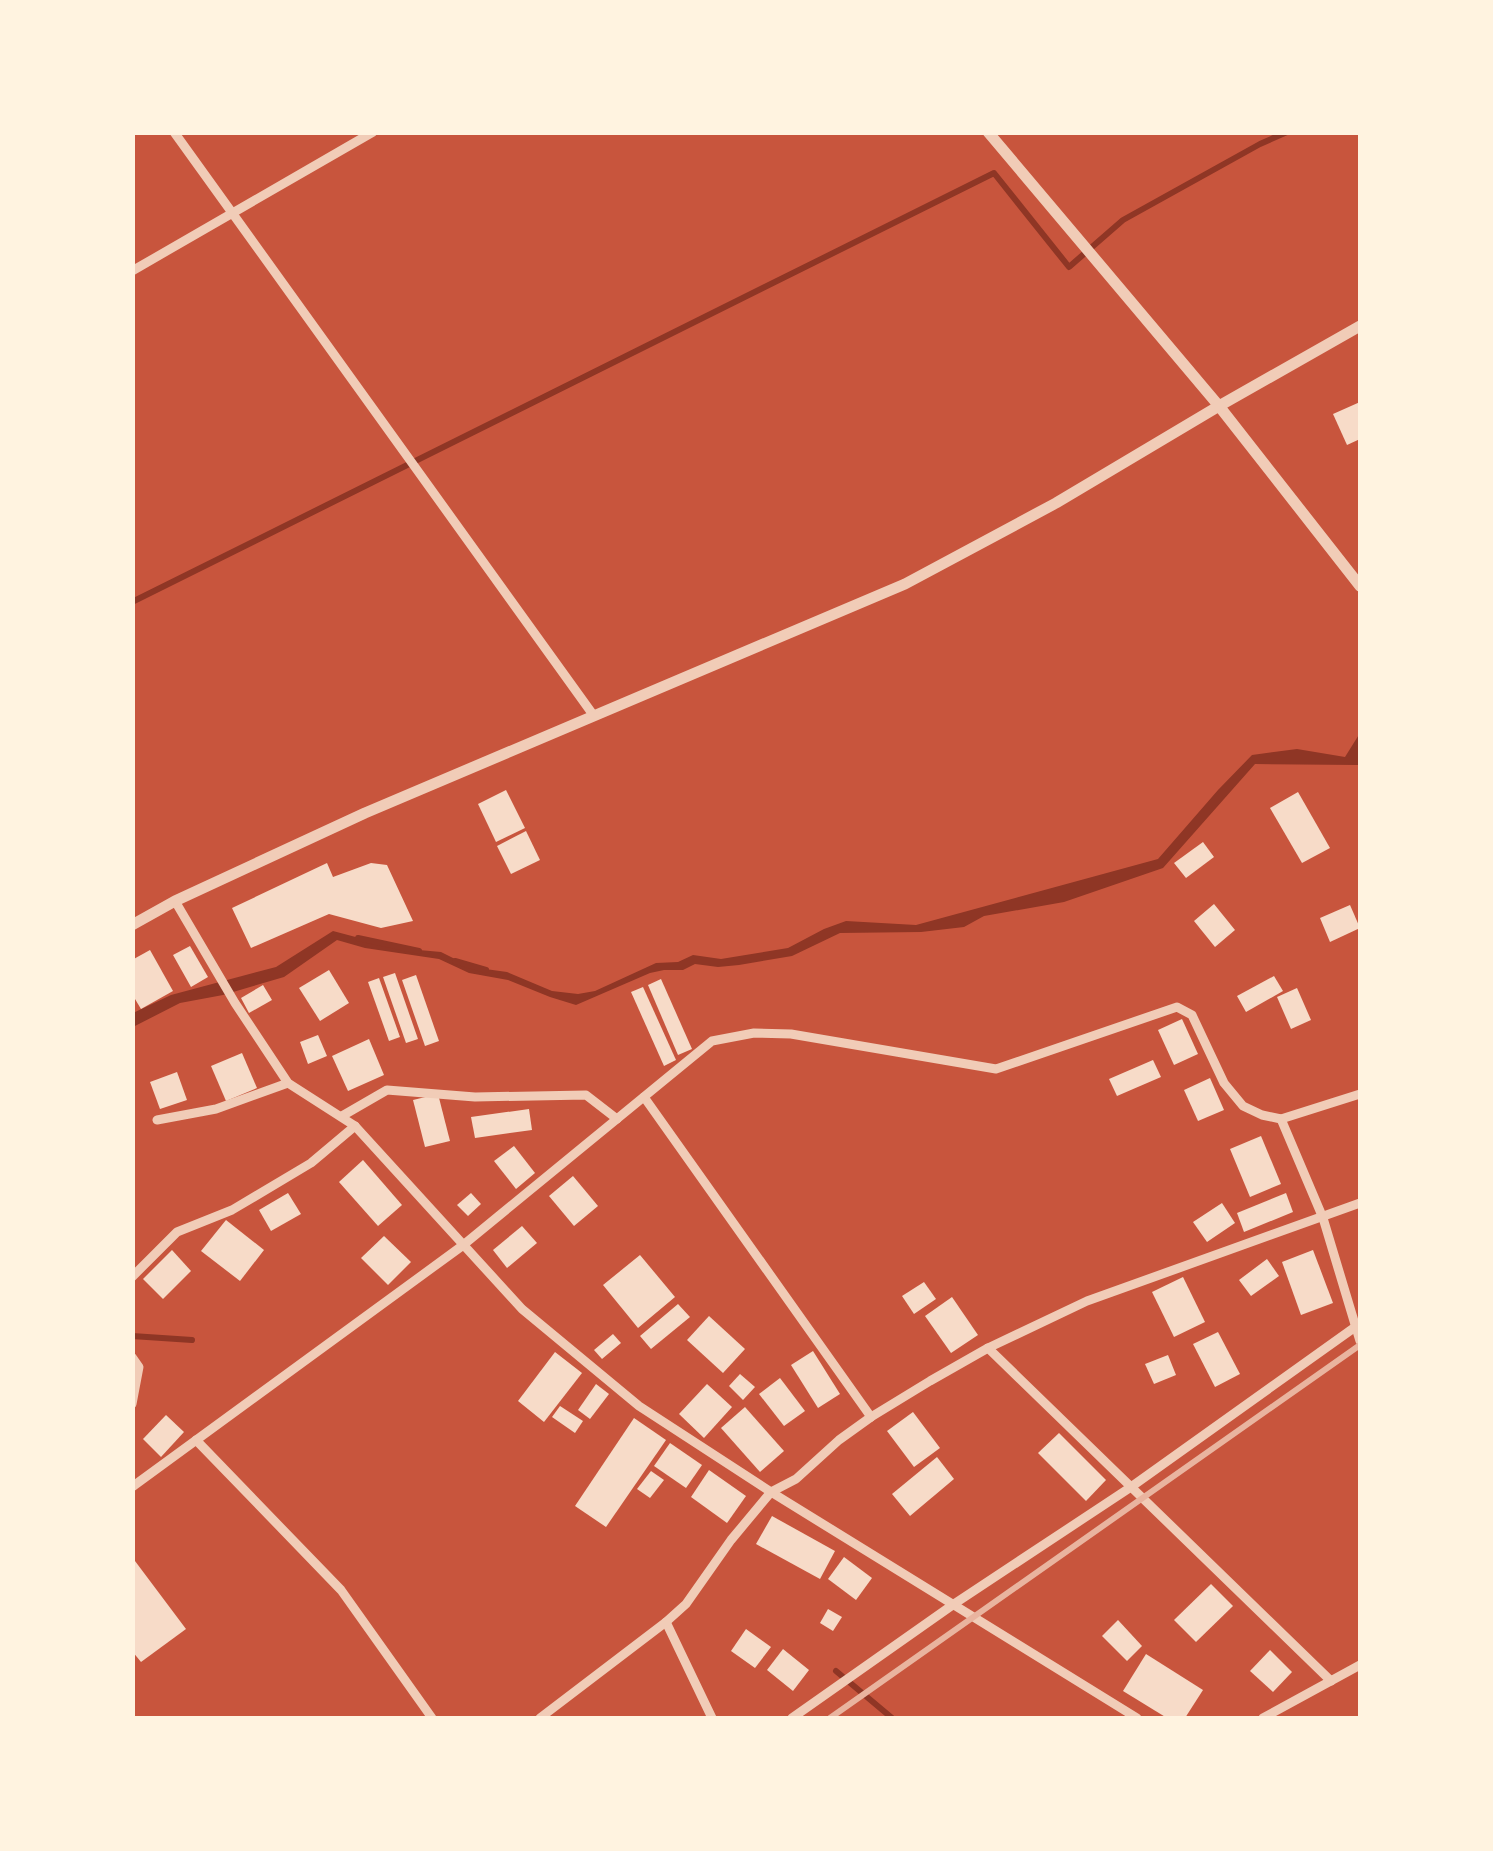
<svg xmlns="http://www.w3.org/2000/svg" width="1493" height="1851" viewBox="0 0 1493 1851" font-family="Poppins,sans-serif">
  <style>
    .water { fill: #8f3625 }
    .lines { fill: none; stroke-linecap: round; stroke-linejoin: round }
    .stream { stroke: #8f3625; stroke-width: 6 }
    .building { fill: #f7dbc8 }
    .minor { stroke: #f1ccb7; stroke-width: 9 }
    .tertiary { stroke: #f1ccb7; stroke-width: 11 }
    .rail { stroke: #e9b49f; stroke-width: 6 }
  </style>
  <rect width="100%" height="100%" fill="#c8553d"/>
  <polygon class="water" points="1360,733 1360,761 1358,765 1255,764 1163,868 1064,902 984,916 964,927 921,932 840,933 792,956 739,965 718,967 695,964 683,970 664,970 650,973 576,1005 550,997 508,980 469,973 439,959 365,948 337,940 284,977 223,995 180,1003 133,1027 133,1013 171,995 276,967 333,931 397,948 441,952 471,967 507,972 552,991 578,994 595,991 656,963 678,962 693,955 721,959 788,948 824,929 846,921 916,925 1158,859 1218,790 1252,755 1297,749 1345,757"/>
  <g class="lines">
    <g class="stream">
      <polyline points="132,602 994,173 1069,267 1123,220 1260,144 1287,132"/>
      <polyline points="358,938 419,951"/>
      <polyline points="455,961 486,970"/>
      <polyline points="132,1336 192,1340"/>
      <polyline points="836,1671 892,1718"/>
    </g>
  </g>
  <g class="building">
    <polygon points="1360,402 1360,439 1347,445 1333,414"/>
    <polygon points="506,790 525,828 496,842 478,804"/>
    <polygon points="1298,792 1330,848 1302,863 1270,808"/>
    <polygon points="526,831 540,860 511,874 497,846"/>
    <polygon points="1203,842 1214,857 1186,878 1174,863"/>
    <polygon points="327,863 333,877 371,863 387,865 413,921 381,928 329,914 251,948 232,908"/>
    <polygon points="1214,904 1235,930 1215,947 1194,921"/>
    <polygon points="1350,905 1360,928 1330,942 1320,918"/>
    <polygon points="190,946 208,977 191,987 173,955"/>
    <polygon points="150,950 173,991 141,1009 132,994 132,960"/>
    <polygon points="329,970 349,1003 320,1021 299,988"/>
    <polygon points="395,973 418,1039 406,1043 383,977"/>
    <polygon points="416,975 439,1041 425,1046 402,980"/>
    <polygon points="1274,976 1283,991 1246,1012 1237,996"/>
    <polygon points="379,978 400,1037 389,1041 368,982"/>
    <polygon points="661,979 692,1049 678,1055 648,985"/>
    <polygon points="263,985 272,1000 249,1013 241,998"/>
    <polygon points="643,987 676,1060 664,1066 631,992"/>
    <polygon points="1297,988 1311,1020 1291,1029 1277,997"/>
    <polygon points="1182,1019 1198,1054 1174,1065 1158,1030"/>
    <polygon points="318,1035 327,1056 308,1064 300,1042"/>
    <polygon points="369,1039 384,1075 348,1091 332,1056"/>
    <polygon points="242,1053 257,1088 226,1101 211,1066"/>
    <polygon points="1153,1060 1161,1077 1117,1096 1109,1079"/>
    <polygon points="177,1072 187,1100 160,1109 150,1082"/>
    <polygon points="1210,1078 1224,1110 1198,1121 1184,1090"/>
    <polygon points="438,1094 450,1141 425,1147 413,1100"/>
    <polygon points="529,1109 532,1130 475,1138 471,1117"/>
    <polygon points="1261,1136 1281,1184 1250,1197 1230,1149"/>
    <polygon points="514,1146 535,1173 516,1189 494,1161"/>
    <polygon points="363,1160 402,1205 378,1226 339,1182"/>
    <polygon points="573,1176 598,1206 574,1226 549,1196"/>
    <polygon points="288,1193 301,1214 271,1231 259,1210"/>
    <polygon points="471,1193 481,1204 468,1216 457,1205"/>
    <polygon points="1286,1193 1293,1212 1244,1232 1237,1213"/>
    <polygon points="1222,1203 1235,1223 1207,1242 1193,1222"/>
    <polygon points="226,1220 264,1250 240,1281 201,1251"/>
    <polygon points="522,1226 537,1243 507,1268 493,1250"/>
    <polygon points="384,1236 411,1262 388,1285 361,1258"/>
    <polygon points="172,1250 191,1271 163,1299 143,1279"/>
    <polygon points="1313,1250 1333,1303 1301,1315 1282,1262"/>
    <polygon points="640,1255 675,1297 638,1328 603,1285"/>
    <polygon points="1267,1259 1279,1276 1251,1296 1239,1280"/>
    <polygon points="1183,1277 1205,1322 1174,1337 1152,1292"/>
    <polygon points="924,1282 936,1299 914,1314 902,1296"/>
    <polygon points="952,1297 978,1335 951,1353 925,1316"/>
    <polygon points="678,1304 690,1317 651,1349 640,1336"/>
    <polygon points="709,1316 745,1349 723,1373 687,1340"/>
    <polygon points="1218,1332 1240,1374 1215,1387 1193,1344"/>
    <polygon points="613,1334 621,1343 602,1359 594,1350"/>
    <polygon points="813,1351 840,1394 818,1408 791,1365"/>
    <polygon points="555,1352 582,1373 544,1422 518,1401"/>
    <polygon points="1168,1355 1176,1375 1154,1384 1145,1364"/>
    <polygon points="740,1374 755,1387 743,1400 729,1386"/>
    <polygon points="780,1378 805,1411 784,1426 759,1394"/>
    <polygon points="596,1384 609,1394 590,1419 578,1410"/>
    <polygon points="707,1384 732,1407 704,1438 679,1414"/>
    <polygon points="560,1406 583,1421 575,1433 552,1417"/>
    <polygon points="745,1407 784,1451 760,1472 721,1428"/>
    <polygon points="913,1412 940,1448 914,1467 887,1431"/>
    <polygon points="166,1415 184,1432 161,1457 143,1439"/>
    <polygon points="634,1418 666,1440 606,1527 575,1506"/>
    <polygon points="1059,1433 1106,1480 1086,1501 1038,1453"/>
    <polygon points="670,1443 702,1465 686,1488 654,1466"/>
    <polygon points="937,1457 954,1479 910,1516 892,1494"/>
    <polygon points="709,1470 746,1496 727,1523 691,1497"/>
    <polygon points="651,1471 664,1480 650,1498 637,1489"/>
    <polygon points="772,1516 835,1551 820,1579 756,1544"/>
    <polygon points="132,1557 186,1629 141,1662 132,1651"/>
    <polygon points="844,1557 872,1578 856,1600 828,1579"/>
    <polygon points="1211,1584 1233,1606 1196,1642 1174,1620"/>
    <polygon points="828,1609 842,1617 833,1631 820,1623"/>
    <polygon points="1118,1620 1142,1646 1127,1661 1102,1636"/>
    <polygon points="746,1629 771,1647 755,1668 731,1651"/>
    <polygon points="783,1649 809,1670 793,1691 767,1670"/>
    <polygon points="1270,1650 1292,1672 1273,1692 1250,1671"/>
    <polygon points="1146,1654 1203,1690 1185,1718 1167,1718 1123,1691"/>
  </g>
  <g class="lines">
    <g class="minor">
      <polyline points="174,132 594,716"/>
      <polyline points="132,271 373,132"/>
      <polyline points="175,901 235,1003 288,1083 355,1126 522,1309 639,1406 771,1492 1137,1718"/>
      <polyline points="644,1097 871,1417"/>
      <polyline points="342,1116 387,1090 475,1097 586,1095 617,1119"/>
      <polyline points="1281,1119 1360,1094"/>
      <polyline points="157,1120 216,1109 288,1083"/>
      <polyline points="132,1277 177,1232 232,1210 311,1163 355,1126"/>
      <polyline points="988,1348 1331,1681"/>
      <polyline points="132,1357 139,1367 132,1404"/>
      <polyline points="196,1440 341,1590 432,1718"/>
      <polyline points="132,1487 462,1246 712,1041 754,1033 791,1034 996,1069 1177,1007 1192,1015 1224,1083 1243,1106 1262,1115 1281,1119 1323,1218 1360,1341"/>
      <polyline points="666,1622 712,1718"/>
      <polyline points="540,1718 666,1622 686,1604 731,1540 771,1492 796,1479 839,1440 871,1417 930,1381 988,1348 1087,1301 1360,1203"/>
      <polyline points="792,1718 954,1604 1131,1487 1358,1325"/>
      <polyline points="1263,1718 1360,1665"/>
    </g>
    <g class="tertiary">
      <polyline points="988,132 1219,406 1360,586"/>
      <polyline points="132,925 175,901 365,813 905,584 1056,503 1219,406 1360,326"/>
    </g>
    <polyline class="rail" points="830,1718 1360,1345"/>
  </g>
  <rect width="1493" height="1851" fill="none" stroke="#fff3e0" stroke-width="270"/>
</svg>
